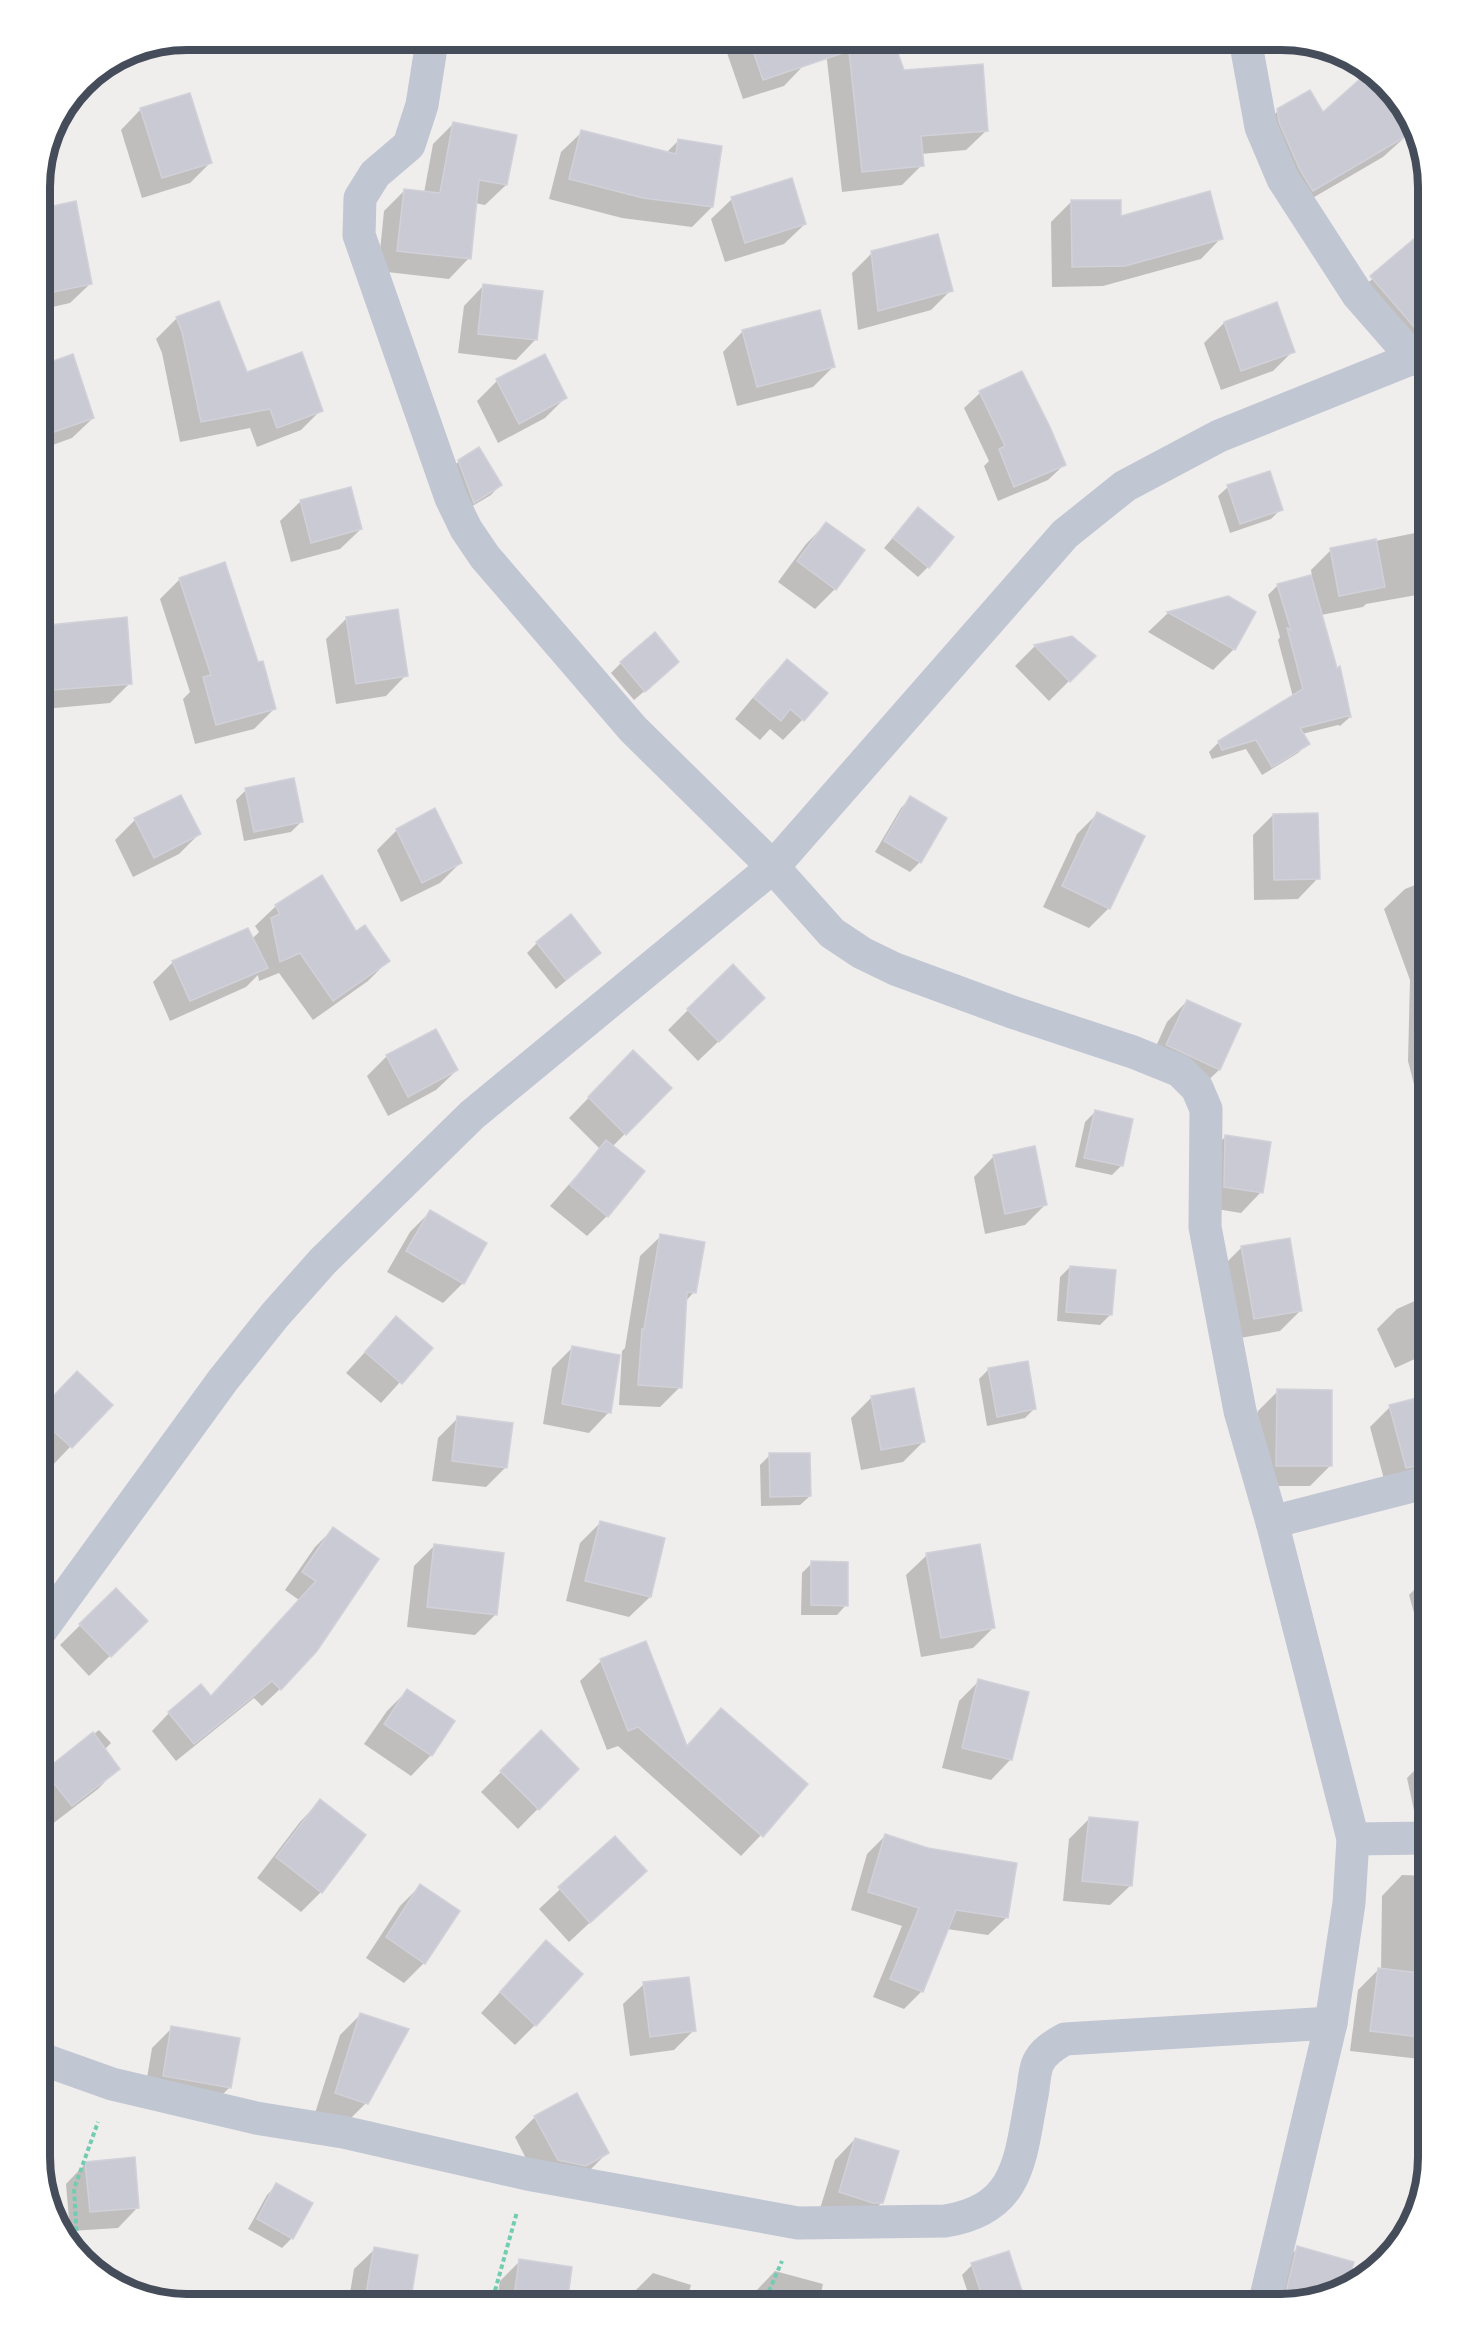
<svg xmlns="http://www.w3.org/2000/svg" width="1467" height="2344" viewBox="0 0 1467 2344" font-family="'Archivo Narrow',sans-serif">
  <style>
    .shadow { fill: #0003 }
    .building { fill: #c9cad3; stroke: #d1d1d9; stroke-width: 1.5 }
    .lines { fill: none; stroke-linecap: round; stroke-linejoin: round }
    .path { stroke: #72ccb2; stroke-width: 4; stroke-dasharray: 4.5 3; stroke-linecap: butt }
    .minor { stroke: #c0c6d2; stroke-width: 33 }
    .rim { fill: none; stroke: #454c5a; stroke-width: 8 }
  </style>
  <rect width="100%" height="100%" fill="#f0eded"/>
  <g class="shadow">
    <polygon points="573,39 624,39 574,45"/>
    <polygon points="737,39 795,39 804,65 784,86 743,99 726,50"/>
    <polygon points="892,39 874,68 987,130 966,150 921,154 922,165 902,185 842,192 825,43"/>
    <polygon points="141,109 210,163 190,183 142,198 121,130"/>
    <polygon points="1278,111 1323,114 1414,129 1383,157 1292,210 1257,131"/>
    <polygon points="453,124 506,185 485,205 475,203 469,258 449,279 378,271 384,211 404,191 424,193 433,144"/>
    <polygon points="582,132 666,153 678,141 712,207 692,227 622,218 549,199 561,152"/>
    <polygon points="732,199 805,224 784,244 725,262 711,219"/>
    <polygon points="1071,202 1120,218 1221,238 1201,259 1103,286 1052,287 1051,222"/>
    <polygon points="39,210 91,283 70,303 39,310"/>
    <polygon points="1416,240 1428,331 1415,342 1351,298"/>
    <polygon points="872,253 951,290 931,310 858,330 852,273"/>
    <polygon points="484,285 536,339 516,360 458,353 464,306"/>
    <polygon points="177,318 247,374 321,410 301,430 257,447 250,428 180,442 162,353 156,339"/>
    <polygon points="1224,323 1293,351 1273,371 1221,390 1204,343"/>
    <polygon points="743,331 833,367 813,387 737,406 723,352"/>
    <polygon points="39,367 93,418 72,438 39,450"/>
    <polygon points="497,381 565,398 545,418 498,443 477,401"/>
    <polygon points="980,393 1064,465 1048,480 998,501 984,466 989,461 964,408"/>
    <polygon points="459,461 500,485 491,495 464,511 449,471"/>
    <polygon points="1228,487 1281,509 1271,519 1230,533 1218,496"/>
    <polygon points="301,501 361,529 340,549 291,562 280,521"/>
    <polygon points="909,519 928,567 918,577 884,548"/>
    <polygon points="826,524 835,589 815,609 778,582 806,544"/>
    <polygon points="1428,528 1428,593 1366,604 1363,607 1321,615 1336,670 1339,669 1350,717 1340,726 1338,725 1302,734 1308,743 1298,753 1262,775 1246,749 1212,759 1209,752 1219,742 1293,697 1278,640 1280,637 1268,595 1278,585 1312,576 1311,570 1331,550 1425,531"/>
    <polygon points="180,579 257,664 274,709 254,729 195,744 183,699 190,692 160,599"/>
    <polygon points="1230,599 1254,612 1234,649 1213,670 1148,632 1168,613"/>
    <polygon points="347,618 406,675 386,696 336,704 326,639"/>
    <polygon points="39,629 130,683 110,703 44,709 39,714"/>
    <polygon points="1072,637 1094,656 1049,701 1015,666 1035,646"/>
    <polygon points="787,661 803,719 783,740 770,729 760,740 735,719 767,681"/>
    <polygon points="621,663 667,672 634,700 611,673"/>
    <polygon points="246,790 301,822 291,832 244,841 236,800"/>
    <polygon points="911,798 920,862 910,872 875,852 901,808"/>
    <polygon points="1097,814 1109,908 1089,928 1043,907 1077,834"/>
    <polygon points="1273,815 1318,878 1298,899 1254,900 1253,835"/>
    <polygon points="135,820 199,834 179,854 133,877 115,840"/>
    <polygon points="397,830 460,863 440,883 401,902 377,850"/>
    <polygon points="321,877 356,933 388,961 368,981 313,1020 279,973 259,981 258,975 246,987 170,1021 153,982 173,962 252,939 259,932 255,926 276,906"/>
    <polygon points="1428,880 1428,1135 1427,1135 1408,1061 1410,980 1384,909 1405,889"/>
    <polygon points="537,943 599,953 556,989 527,953"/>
    <polygon points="1187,1001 1239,1024 1219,1070 1198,1090 1147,1066 1167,1022"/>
    <polygon points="688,1010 743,1018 698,1061 668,1030"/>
    <polygon points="633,1052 670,1088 612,1147 607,1216 587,1236 550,1206 600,1149 569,1118"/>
    <polygon points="387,1056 457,1070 436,1090 388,1116 367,1076"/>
    <polygon points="1095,1112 1122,1165 1112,1175 1075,1167 1085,1122"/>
    <polygon points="1225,1137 1261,1192 1241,1213 1204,1207 1205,1157"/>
    <polygon points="994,1156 1045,1205 1025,1225 985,1234 974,1177"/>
    <polygon points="430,1212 463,1283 443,1303 387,1272 410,1232"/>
    <polygon points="661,1236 694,1292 685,1302 680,1387 660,1407 619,1405 622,1351 625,1348 640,1256"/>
    <polygon points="1242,1247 1300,1311 1280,1331 1234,1339 1222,1267"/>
    <polygon points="1070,1267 1110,1315 1100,1325 1057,1321 1060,1277"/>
    <polygon points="1428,1295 1428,1353 1395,1368 1377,1329 1397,1309"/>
    <polygon points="396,1318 431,1348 381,1403 346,1373"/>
    <polygon points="572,1348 609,1412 589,1433 543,1424 552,1368"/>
    <polygon points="989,1369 1035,1408 1025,1418 987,1426 979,1379"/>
    <polygon points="913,1390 923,1442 903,1462 861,1470 851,1418 871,1398"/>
    <polygon points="1278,1391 1330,1466 1310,1486 1256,1486 1258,1411"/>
    <polygon points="1428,1396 1428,1467 1384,1479 1370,1427 1390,1407"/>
    <polygon points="110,1405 50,1468 39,1457 39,1412"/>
    <polygon points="458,1418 506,1467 486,1487 432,1481 438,1438"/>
    <polygon points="770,1455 810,1496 800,1505 761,1506 760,1465"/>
    <polygon points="600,1523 664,1539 650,1597 629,1617 566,1601 580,1543"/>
    <polygon points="333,1529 377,1560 280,1689 262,1706 254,1698 176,1761 152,1731 169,1713 211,1698 299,1600 285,1590 315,1547"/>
    <polygon points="434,1546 496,1614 475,1635 407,1627 414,1566"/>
    <polygon points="927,1555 993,1628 973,1648 921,1657 906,1575"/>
    <polygon points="812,1563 846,1605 837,1615 801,1615 802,1573"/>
    <polygon points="1428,1576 1428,1659 1427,1659 1409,1595"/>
    <polygon points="116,1590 146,1621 89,1676 60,1645"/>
    <polygon points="645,1643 685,1747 721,1710 761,1835 741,1856 618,1746 607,1750 580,1681 601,1661"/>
    <polygon points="979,1681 1011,1759 991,1780 942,1768 959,1701"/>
    <polygon points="407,1691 453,1722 431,1755 411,1776 364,1744 387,1711"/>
    <polygon points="99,1730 111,1743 104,1750 118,1768 98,1789 51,1825 43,1815 39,1819 39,1776"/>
    <polygon points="541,1732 577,1769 518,1829 481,1792"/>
    <polygon points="1427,1758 1428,1822 1417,1824 1407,1778"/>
    <polygon points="320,1801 321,1892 301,1912 257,1878 300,1822"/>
    <polygon points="1089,1819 1131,1885 1110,1905 1063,1901 1069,1839"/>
    <polygon points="885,1836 1006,1918 988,1935 947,1929 922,1991 904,2009 873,1997 902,1926 851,1910 867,1854"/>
    <polygon points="615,1838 645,1871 569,1942 539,1909"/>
    <polygon points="1402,1875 1428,1876 1428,2051 1420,2059 1350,2051 1358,1990 1378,1970 1381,1970 1382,1896"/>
    <polygon points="420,1886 424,1963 404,1983 366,1958 400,1906"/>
    <polygon points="546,1942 535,2025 515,2045 481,2013"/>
    <polygon points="644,1984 694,2030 674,2050 630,2056 623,2004"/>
    <polygon points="360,2015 366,2103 346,2123 315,2113 340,2035"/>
    <polygon points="172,2028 230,2087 210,2107 144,2096 152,2048"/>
    <polygon points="535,2117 607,2153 587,2173 537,2180 515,2137"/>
    <polygon points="39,2130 46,2134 39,2147"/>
    <polygon points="855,2139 882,2202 861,2223 819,2212 835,2160"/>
    <polygon points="86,2163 138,2207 118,2228 70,2231 66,2184"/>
    <polygon points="277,2185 292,2238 282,2248 248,2229 267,2195"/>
    <polygon points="1298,2248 1352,2264 1345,2290 1281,2305 1277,2268"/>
    <polygon points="375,2249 408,2305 348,2305 354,2269"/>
    <polygon points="520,2261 566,2305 496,2305 500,2281"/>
    <polygon points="972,2265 1023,2296 1014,2305 972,2305 962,2275"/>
    <polygon points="775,2271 823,2284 818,2305 752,2305 755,2292"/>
    <polygon points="653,2273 691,2285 685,2305 629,2305 633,2293"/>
  </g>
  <g class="building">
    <polygon points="749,39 893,39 904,70 983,64 988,131 921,136 924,166 862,172 849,51 763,80"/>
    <polygon points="1369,71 1413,121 1415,131 1313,191 1300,170 1279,122 1277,109 1310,90 1323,112"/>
    <polygon points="190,93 212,163 162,178 140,108"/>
    <polygon points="453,122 517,135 507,185 479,180 471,259 397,251 404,189 440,193"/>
    <polygon points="581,130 676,154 678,139 722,146 713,207 643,198 569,179"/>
    <polygon points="792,178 806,224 745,243 731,197"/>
    <polygon points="1210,191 1223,239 1125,266 1072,267 1071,200 1121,200 1121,216"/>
    <polygon points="76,201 92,284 39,295 39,209"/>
    <polygon points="1428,227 1428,343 1370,276"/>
    <polygon points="938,234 953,291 878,311 871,251"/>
    <polygon points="483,284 543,291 537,340 478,334"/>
    <polygon points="219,301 247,372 302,352 323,411 277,428 270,409 201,422 182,332 176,317"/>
    <polygon points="1277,302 1295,352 1241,371 1224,322"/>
    <polygon points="820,310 835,367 757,387 742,330"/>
    <polygon points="73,354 94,418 48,434 39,410 39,366"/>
    <polygon points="545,354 567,398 519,424 496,379"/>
    <polygon points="1022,371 1050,427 1066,465 1014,487 999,449 1005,446 979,391"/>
    <polygon points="479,447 502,485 474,503 458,460"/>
    <polygon points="1270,471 1283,510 1240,524 1227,485"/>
    <polygon points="351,487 362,529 311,543 300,500"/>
    <polygon points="918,507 954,537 929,568 893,538"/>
    <polygon points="826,522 865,550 836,590 797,561"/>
    <polygon points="1376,539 1385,587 1339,596 1330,548"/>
    <polygon points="225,562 258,662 263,661 276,709 216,725 203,677 211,675 179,578"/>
    <polygon points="1311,575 1337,668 1340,666 1351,717 1348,716 1300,728 1310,744 1272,767 1256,740 1222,750 1218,741 1303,689 1287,628 1291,630 1277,584"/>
    <polygon points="1228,596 1256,612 1235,650 1167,612"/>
    <polygon points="398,609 408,676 356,684 346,617"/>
    <polygon points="127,617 132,684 39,691 39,626"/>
    <polygon points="655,632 679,662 645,692 620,662"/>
    <polygon points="1072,636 1096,656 1070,682 1034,645"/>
    <polygon points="787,659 828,693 804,721 790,709 781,721 754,698"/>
    <polygon points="294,778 303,822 254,832 245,788"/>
    <polygon points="181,795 201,834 154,858 134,818"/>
    <polygon points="910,796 947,818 921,863 884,841"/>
    <polygon points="435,808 462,863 422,883 396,829"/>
    <polygon points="1097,812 1145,836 1110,909 1062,886"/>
    <polygon points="1318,813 1320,879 1274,880 1273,814"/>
    <polygon points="322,875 356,931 365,925 390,961 333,1001 300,953 280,962 271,918 280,914 275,905"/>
    <polygon points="571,914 601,953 566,980 536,942"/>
    <polygon points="248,928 268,968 190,1001 172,961"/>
    <polygon points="733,964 765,998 719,1042 687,1009"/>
    <polygon points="1187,1000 1241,1024 1220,1070 1166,1045"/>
    <polygon points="436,1029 458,1070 408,1097 386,1055"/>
    <polygon points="633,1050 672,1088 626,1135 588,1097"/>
    <polygon points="1095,1110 1133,1119 1123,1166 1084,1158"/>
    <polygon points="1225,1135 1271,1142 1263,1193 1224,1187"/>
    <polygon points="606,1140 645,1171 608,1217 570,1185"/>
    <polygon points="1035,1146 1047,1205 1005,1214 993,1155"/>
    <polygon points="430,1210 487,1243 464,1284 406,1251"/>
    <polygon points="660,1234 705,1242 696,1293 687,1292 682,1388 638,1385 642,1329 644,1329"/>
    <polygon points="1290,1238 1302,1311 1254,1319 1241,1246"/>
    <polygon points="1070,1266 1116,1270 1112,1315 1066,1312"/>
    <polygon points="396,1316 433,1348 402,1384 365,1352"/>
    <polygon points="572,1346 620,1355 611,1413 562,1404"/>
    <polygon points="1028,1361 1036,1409 997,1417 988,1368"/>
    <polygon points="77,1371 113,1405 72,1448 39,1418 39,1411"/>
    <polygon points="914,1388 925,1442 881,1450 871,1396"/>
    <polygon points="1277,1389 1332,1390 1332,1466 1276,1466"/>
    <polygon points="1428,1395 1428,1464 1406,1468 1389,1405"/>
    <polygon points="457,1416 513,1423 507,1468 452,1461"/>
    <polygon points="769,1453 810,1453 811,1496 770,1497"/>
    <polygon points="600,1521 665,1538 651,1597 585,1581"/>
    <polygon points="333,1527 379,1559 317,1651 281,1690 272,1681 194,1744 168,1712 201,1684 211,1696 316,1581 302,1572"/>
    <polygon points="434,1544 504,1553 497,1615 427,1607"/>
    <polygon points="980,1544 995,1628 941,1638 926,1553"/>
    <polygon points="811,1561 848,1562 848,1606 811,1605"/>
    <polygon points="116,1588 148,1621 111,1657 79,1624"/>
    <polygon points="646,1641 687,1746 721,1708 808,1784 763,1837 638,1727 628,1731 600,1659"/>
    <polygon points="978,1679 1029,1692 1012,1760 962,1748"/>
    <polygon points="407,1689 455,1721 432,1756 384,1724"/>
    <polygon points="541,1730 579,1769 539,1810 500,1771"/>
    <polygon points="93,1732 120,1769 72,1806 44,1771"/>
    <polygon points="320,1799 366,1835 322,1893 276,1857"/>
    <polygon points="1089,1817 1138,1822 1132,1886 1082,1881"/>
    <polygon points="885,1834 928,1848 1017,1863 1008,1918 956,1910 923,1992 890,1979 919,1908 868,1892"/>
    <polygon points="615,1836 647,1871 590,1923 558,1887"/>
    <polygon points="420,1884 460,1911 425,1964 386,1937"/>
    <polygon points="546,1940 583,1974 536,2026 500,1992"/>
    <polygon points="1378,1968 1428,1974 1428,2038 1370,2031"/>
    <polygon points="689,1977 696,2031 650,2037 643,1982"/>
    <polygon points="360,2013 409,2029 368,2104 335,2093"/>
    <polygon points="171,2026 240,2038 231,2088 163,2076"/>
    <polygon points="577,2093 609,2153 586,2166 558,2160 534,2116"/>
    <polygon points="855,2138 899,2151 883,2203 873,2203 839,2192"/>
    <polygon points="135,2157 139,2208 90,2212 85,2162"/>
    <polygon points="276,2183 313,2203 293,2239 257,2219"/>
    <polygon points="1297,2246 1354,2262 1346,2289 1283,2304"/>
    <polygon points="374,2247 418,2255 410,2305 364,2305"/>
    <polygon points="1009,2251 1024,2297 999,2305 985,2305 971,2263"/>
    <polygon points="519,2259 572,2267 567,2305 513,2305"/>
  </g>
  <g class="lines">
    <g class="path">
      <polyline points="86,2259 77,2239 74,2189 98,2122"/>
      <polyline points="491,2305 517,2212"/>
      <polyline points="763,2305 782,2261"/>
    </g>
    <g class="minor">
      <polyline points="1245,39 1261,127 1283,179 1358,295 1413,358 1428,363"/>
      <polyline points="1272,1522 1428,1482"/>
      <polyline points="39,1633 223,1380 275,1315 323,1261 472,1115 773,867 633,729 485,557 466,529 451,498 359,235 360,198 375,174 409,145 422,105 430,54 428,39"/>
      <polyline points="1353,1839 1428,1838"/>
      <path d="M39 2058 112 2084 256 2118 343 2132 527 2174 798 2223 945 2221C1021 2209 1020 2157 1032 2095 1034 2085 1034 2072 1038 2063 1043 2052 1054 2045 1065 2039L1331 2023"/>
      <polyline points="1264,2305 1331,2023 1349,1903 1353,1839 1272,1522 1240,1411 1205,1227 1206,1109 1197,1088 1180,1071 1133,1052 1012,1012 895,969 862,953 832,933 773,867 1065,534 1125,486 1219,436 1413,358"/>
    </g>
  </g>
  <path d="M0 0H1467V2344H0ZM187 50H1281A137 137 0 0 1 1418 187V2157A137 137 0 0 1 1281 2294H187A137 137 0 0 1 50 2157V187A137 137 0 0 1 187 50Z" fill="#fff" fill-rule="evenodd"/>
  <path class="rim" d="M187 50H1281A137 137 0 0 1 1418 187V2157A137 137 0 0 1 1281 2294H187A137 137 0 0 1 50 2157V187A137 137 0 0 1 187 50Z"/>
</svg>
